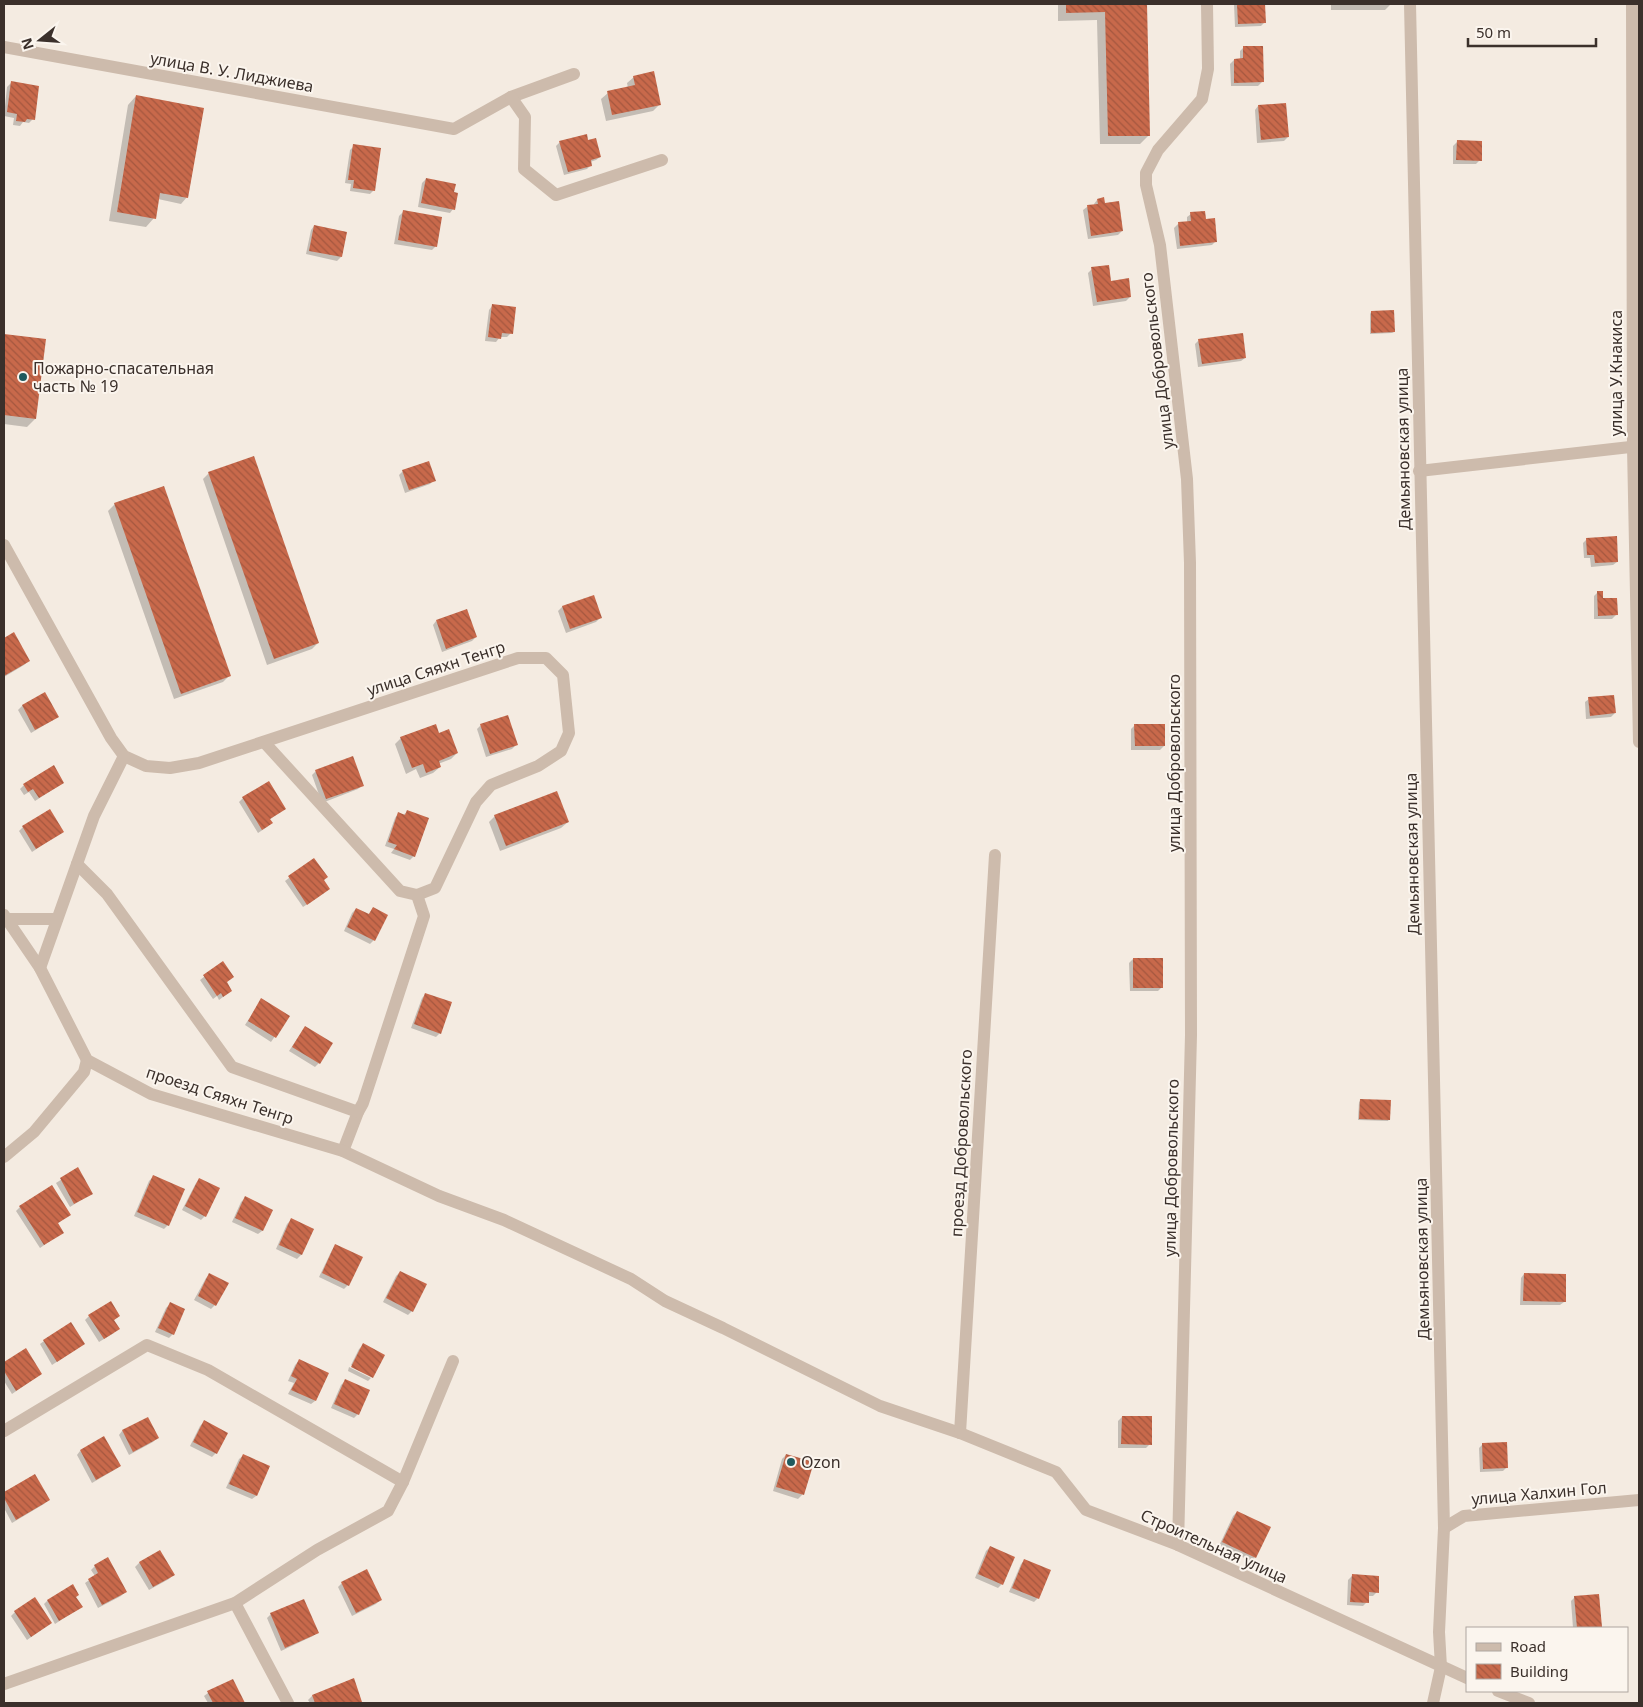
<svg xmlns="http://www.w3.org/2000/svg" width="1643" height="1707" viewBox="0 0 1643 1707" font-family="'Noto Sans',sans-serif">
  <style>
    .shadow { fill: #0003 }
    .building { fill: url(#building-back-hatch) }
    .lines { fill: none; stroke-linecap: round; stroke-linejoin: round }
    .minor { stroke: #cdbbac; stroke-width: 12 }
    .poi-dot { fill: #1f5a5e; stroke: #fbf5ee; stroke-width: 2 }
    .labels { text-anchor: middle; stroke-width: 4; stroke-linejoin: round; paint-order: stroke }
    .street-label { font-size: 16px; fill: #3b302b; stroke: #fbf5ee }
    .poi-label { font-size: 16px; fill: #3b302b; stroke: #fbf5ee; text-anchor: start }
  </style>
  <defs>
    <pattern id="building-back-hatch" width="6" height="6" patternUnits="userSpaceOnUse" patternTransform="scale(1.25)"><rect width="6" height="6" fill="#c8694b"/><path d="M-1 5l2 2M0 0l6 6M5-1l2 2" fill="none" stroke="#a4573f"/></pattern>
  </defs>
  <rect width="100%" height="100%" fill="#f4ebe1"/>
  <g class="shadow">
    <polygon points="1058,4 1146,4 1149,135 1140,144 1100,144 1097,20 1058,21"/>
    <polygon points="1234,4 1264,4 1265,22 1261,26 1235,27"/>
    <polygon points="1331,4 1391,4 1385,10 1331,10"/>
    <polygon points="1243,48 1262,82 1258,86 1231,86 1230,64 1234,60 1240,60 1240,51"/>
    <polygon points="634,77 660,104 653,111 606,121 601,99 608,93 628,88 627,83"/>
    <polygon points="11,83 33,119 29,123 23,122 20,126 13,125 14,118 4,116 7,87"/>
    <polygon points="136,96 187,197 181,204 158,199 154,218 146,227 109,221 128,105"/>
    <polygon points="1258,106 1288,137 1284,141 1257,143 1255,110"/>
    <polygon points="560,142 600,157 596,160 590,162 591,165 587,169 564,175 556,146"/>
    <polygon points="1457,142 1480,160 1476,164 1453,164 1453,146"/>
    <polygon points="354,146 374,190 370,194 350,191 351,184 345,183 350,150"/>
    <polygon points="426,179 453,193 453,209 450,213 418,207 422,183"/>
    <polygon points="1097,200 1104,204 1122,231 1118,235 1088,239 1083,210 1087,207 1094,206 1094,204"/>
    <polygon points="403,212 436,246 432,250 394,244 399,216"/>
    <polygon points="1191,214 1205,220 1216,241 1212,245 1177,249 1174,228 1178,224 1187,223 1187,217"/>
    <polygon points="314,226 346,233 341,257 337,261 306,254 311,230"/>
    <polygon points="1092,269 1110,282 1130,297 1126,301 1093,306 1088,273"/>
    <polygon points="492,306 511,333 507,337 500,337 496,342 485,341 489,310"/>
    <polygon points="1371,312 1394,332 1392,333 1370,334 1370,314"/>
    <polygon points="4,335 44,340 35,419 27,427 4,424"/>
    <polygon points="1199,340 1245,358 1241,361 1198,367 1195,344"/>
    <polygon points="403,471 434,480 430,484 405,493 399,475"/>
    <polygon points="209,473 318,643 312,649 267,665 203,479"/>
    <polygon points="115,504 229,676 223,682 174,699 108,511"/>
    <polygon points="1587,539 1617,562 1613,565 1591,567 1590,558 1584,558 1583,543"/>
    <polygon points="1598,592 1616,615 1612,619 1594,619 1594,596"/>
    <polygon points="593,597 600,618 596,622 566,633 558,611 562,607"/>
    <polygon points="436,621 476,637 472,641 442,652 433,625"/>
    <polygon points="14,634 28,661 24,665 4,677 4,639"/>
    <polygon points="44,694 57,716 53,720 31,733 18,710 22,706"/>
    <polygon points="1589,699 1615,713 1611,717 1586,719 1585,702"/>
    <polygon points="481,725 516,745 512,749 486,757 477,729"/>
    <polygon points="1135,725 1164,746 1160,750 1131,750 1131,729"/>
    <polygon points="438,735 457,753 451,759 438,764 440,767 433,773 420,778 416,769 406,774 395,744 401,738"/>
    <polygon points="316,771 362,785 358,789 322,803 312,775"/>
    <polygon points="63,783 35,801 29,792 24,795 20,789 24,785"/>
    <polygon points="243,798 284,809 269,820 271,823 267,827 258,833 239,802"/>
    <polygon points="408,811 414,856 410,860 391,853 394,849 385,846 395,818 398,814 403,815"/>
    <polygon points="495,816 568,822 561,828 500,851 489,822"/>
    <polygon points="23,827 62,832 32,852 19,831"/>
    <polygon points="314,859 323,880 324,893 303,907 285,881"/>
    <polygon points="373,908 386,915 374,940 370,944 344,931 352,913 356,909 368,915"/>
    <polygon points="1133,959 1162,987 1158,991 1130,991 1129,963"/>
    <polygon points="222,963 227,994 219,1000 217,996 213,999 200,980"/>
    <polygon points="426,994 440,1033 436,1037 411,1028 422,998"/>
    <polygon points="261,1000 288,1017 271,1042 245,1025"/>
    <polygon points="305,1027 319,1063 315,1067 289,1051"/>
    <polygon points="1361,1100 1389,1119 1388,1121 1358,1120 1359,1102"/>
    <polygon points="78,1169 92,1193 70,1207 56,1183"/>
    <polygon points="153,1177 168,1225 164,1229 134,1216 149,1181"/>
    <polygon points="200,1179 205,1216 201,1220 182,1210 196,1183"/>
    <polygon points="245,1198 271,1210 262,1231 258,1234 232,1222 241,1202"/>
    <polygon points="20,1207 69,1215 57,1224 63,1232 40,1248 16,1211"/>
    <polygon points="291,1220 312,1230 301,1255 297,1259 276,1249 287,1224"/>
    <polygon points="336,1246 348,1285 344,1289 319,1277 332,1250"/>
    <polygon points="400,1272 412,1311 408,1315 383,1302 396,1276"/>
    <polygon points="210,1274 215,1305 211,1309 194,1300 206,1278"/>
    <polygon points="1524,1274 1564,1302 1560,1305 1520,1305 1521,1278"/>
    <polygon points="170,1304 173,1334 169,1338 155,1332 166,1308"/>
    <polygon points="89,1316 119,1316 113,1321 114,1333 99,1342 85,1320"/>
    <polygon points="44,1341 84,1344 52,1365 40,1344"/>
    <polygon points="363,1345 373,1377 351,1365 359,1349"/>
    <polygon points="26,1350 41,1374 12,1394 4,1381 4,1364"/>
    <polygon points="299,1361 315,1401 311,1404 288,1394 294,1383 288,1381 295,1365"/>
    <polygon points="349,1367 371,1378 368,1381 348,1371"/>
    <polygon points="345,1381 358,1414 354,1418 331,1408 341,1385"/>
    <polygon points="1122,1417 1150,1444 1146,1448 1118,1448 1118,1421"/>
    <polygon points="147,1418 157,1438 153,1442 129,1455 119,1435 122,1431"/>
    <polygon points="204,1422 216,1453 212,1457 190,1446 200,1426"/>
    <polygon points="1483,1444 1507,1467 1503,1471 1480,1472 1479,1448"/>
    <polygon points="80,1451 120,1466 116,1469 92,1483 77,1455"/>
    <polygon points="786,1455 812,1463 802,1495 798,1499 773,1491 782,1459"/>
    <polygon points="243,1456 256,1496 252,1499 226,1488 239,1459"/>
    <polygon points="34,1476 48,1500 44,1504 12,1523 4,1508 4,1494"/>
    <polygon points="1237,1512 1255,1557 1251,1561 1219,1546 1233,1516"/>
    <polygon points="990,1547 1002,1584 998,1588 975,1578 986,1551"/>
    <polygon points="160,1551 173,1575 169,1579 149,1590 135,1567 139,1563"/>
    <polygon points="1025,1560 1038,1598 1034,1602 1009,1592 1021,1564"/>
    <polygon points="95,1566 125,1592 121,1596 98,1608 85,1583 95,1576 91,1570"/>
    <polygon points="1352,1576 1377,1592 1373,1596 1368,1596 1367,1602 1363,1606 1347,1605 1348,1580"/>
    <polygon points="342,1583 380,1600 376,1604 352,1616 338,1587"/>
    <polygon points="75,1597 81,1607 55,1624 44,1604 47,1601"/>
    <polygon points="1575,1597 1601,1626 1598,1628 1573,1628 1571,1601"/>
    <polygon points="303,1600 317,1632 313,1636 281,1651 267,1618 271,1614"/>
    <polygon points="15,1612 51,1623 27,1640 11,1616"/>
    <polygon points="232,1680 244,1703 208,1703 204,1696 208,1693"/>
    <polygon points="353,1680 361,1702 359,1703 310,1703 308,1700 312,1696"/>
  </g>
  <g class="building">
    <polygon points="1066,4 1147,4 1150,136 1108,136 1105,12 1066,13"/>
    <polygon points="1237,4 1265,4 1266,23 1238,24"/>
    <polygon points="1243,46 1263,46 1264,82 1234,83 1234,59 1243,58"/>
    <polygon points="654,71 661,105 612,115 607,91 635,85 633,76"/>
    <polygon points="11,81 39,86 35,120 27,119 25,122 16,121 17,114 7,112"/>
    <polygon points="136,95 204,108 188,198 160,193 156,219 117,212"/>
    <polygon points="1286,103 1289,137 1261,140 1258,105"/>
    <polygon points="587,134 588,140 596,138 601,157 591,160 592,166 568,172 559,141"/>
    <polygon points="1457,140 1482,141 1482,161 1456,160"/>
    <polygon points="353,144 381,148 375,191 353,188 354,180 348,180"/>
    <polygon points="426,178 456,184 454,192 458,193 455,210 421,203"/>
    <polygon points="1104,197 1105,203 1119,201 1123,231 1091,236 1087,205 1098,204 1097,199"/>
    <polygon points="403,210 442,217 437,247 398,240"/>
    <polygon points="1205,211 1206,219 1215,218 1217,242 1180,246 1178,222 1191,221 1190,212"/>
    <polygon points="314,225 347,232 342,257 309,251"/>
    <polygon points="1109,265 1111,281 1129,278 1131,297 1097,302 1091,267"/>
    <polygon points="492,304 516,307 513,334 502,333 501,339 488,337"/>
    <polygon points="1394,310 1395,332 1371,333 1371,311"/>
    <polygon points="1243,333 1246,358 1202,364 1198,339"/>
    <polygon points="4,334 46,339 36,419 4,415"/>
    <polygon points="254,456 319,643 274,659 208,472"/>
    <polygon points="429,461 436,481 409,490 402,470"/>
    <polygon points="164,486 231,676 181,694 114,503"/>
    <polygon points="1617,536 1618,562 1595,563 1594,555 1587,555 1586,538"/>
    <polygon points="1597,591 1603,591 1603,598 1617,598 1618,615 1598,616"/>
    <polygon points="594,595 602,618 570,629 562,606"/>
    <polygon points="467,609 477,637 446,649 436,620"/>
    <polygon points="14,632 30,661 4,676 4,638"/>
    <polygon points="45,692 59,717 35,730 22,705"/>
    <polygon points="1614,695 1616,713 1590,716 1588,697"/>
    <polygon points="508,715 518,745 490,754 480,724"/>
    <polygon points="436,724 439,733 449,729 458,753 439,761 441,767 426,773 423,764 412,768 400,737"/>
    <polygon points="1134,724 1165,724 1165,746 1135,746"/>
    <polygon points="353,756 364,786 326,799 315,770"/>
    <polygon points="54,765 64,783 39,798 33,789 28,792 23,784"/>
    <polygon points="269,781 286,809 270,819 273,823 262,830 242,797"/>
    <polygon points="557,791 569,822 506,846 494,815"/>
    <polygon points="50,809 64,832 36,849 22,826"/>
    <polygon points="407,810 429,818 415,857 394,849 397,845 388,842 398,812 405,815"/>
    <polygon points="314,858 328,877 324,880 330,889 307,905 288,876"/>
    <polygon points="373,907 388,915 375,941 347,927 356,908 369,914"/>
    <rect x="1133" y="958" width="30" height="30"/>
    <polygon points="223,961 234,977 227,982 232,991 223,997 221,993 217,996 203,975"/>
    <polygon points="425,993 452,1002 441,1034 414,1024"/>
    <polygon points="261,998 290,1016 276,1038 248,1021"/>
    <polygon points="305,1026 333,1043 320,1064 292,1047"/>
    <polygon points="1360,1099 1391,1100 1390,1120 1359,1119"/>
    <polygon points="78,1167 93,1194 74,1204 60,1178"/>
    <polygon points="153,1175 185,1189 169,1226 137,1212"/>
    <polygon points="199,1178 220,1188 206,1217 185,1206"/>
    <polygon points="52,1185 71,1215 58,1223 64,1233 44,1245 19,1206"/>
    <polygon points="245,1196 273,1210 263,1231 235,1218"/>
    <polygon points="291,1218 314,1229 302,1255 279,1245"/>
    <polygon points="335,1244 363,1257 349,1286 322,1273"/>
    <polygon points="400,1271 427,1284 413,1312 386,1298"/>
    <polygon points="209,1273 229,1283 216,1306 198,1296"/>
    <polygon points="1524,1273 1566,1274 1566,1302 1523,1301"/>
    <polygon points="111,1301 120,1316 114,1320 120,1329 104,1339 88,1315"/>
    <polygon points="170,1302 185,1309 174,1335 158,1328"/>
    <polygon points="71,1322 85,1344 57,1362 43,1340"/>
    <polygon points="363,1343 385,1355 373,1378 351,1367"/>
    <polygon points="26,1348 42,1374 16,1391 4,1371 4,1362"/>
    <polygon points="299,1359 329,1373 316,1401 291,1390 297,1379 291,1376"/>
    <polygon points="345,1379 370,1390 359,1415 334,1404"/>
    <polygon points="1122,1416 1152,1416 1152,1445 1121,1444"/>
    <polygon points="148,1417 159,1438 133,1452 122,1430"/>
    <polygon points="204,1420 228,1433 217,1454 193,1442"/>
    <polygon points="104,1436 121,1466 96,1480 80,1450"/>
    <polygon points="1507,1442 1508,1468 1483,1469 1482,1443"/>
    <polygon points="243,1454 270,1466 257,1496 229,1484"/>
    <polygon points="786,1454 814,1462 804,1495 776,1487"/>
    <polygon points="35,1474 50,1500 16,1520 4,1498 4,1492"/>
    <polygon points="1237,1511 1271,1527 1256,1558 1222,1542"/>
    <polygon points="990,1546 1015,1557 1003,1585 978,1574"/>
    <polygon points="160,1550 175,1575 153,1587 139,1562"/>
    <polygon points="108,1557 127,1592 102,1605 88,1579 98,1573 94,1565"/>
    <polygon points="1024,1559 1051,1570 1039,1599 1012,1588"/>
    <polygon points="367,1569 382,1600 356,1613 341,1582"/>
    <polygon points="1352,1574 1379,1576 1379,1593 1369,1592 1369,1603 1350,1602"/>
    <polygon points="73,1584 79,1595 76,1597 83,1607 59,1621 47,1600"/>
    <polygon points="1599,1594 1602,1627 1577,1628 1574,1596"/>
    <polygon points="35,1597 52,1623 31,1637 14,1611"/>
    <polygon points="304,1599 319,1633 285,1648 270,1613"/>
    <polygon points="354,1678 362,1702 359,1703 315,1703 312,1695"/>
    <polygon points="233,1679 245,1703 213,1703 207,1691"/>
  </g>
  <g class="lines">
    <g class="minor">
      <polyline points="1410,4 1444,1528 1439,1632 1441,1667 1433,1703"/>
      <polyline points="1632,4 1633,447 1639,742"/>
      <polyline points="4,47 454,129 511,97 574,74"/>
      <polyline points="511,97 525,117 524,169 556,195 662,160"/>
      <polyline points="1419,471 1639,446"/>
      <polyline points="4,545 111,738 124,756 146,766 170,768 199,763 518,658 546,658 563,675 569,733 561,751 538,766 491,785 476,802 435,888 417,895"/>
      <polyline points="264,742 400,891 417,895 424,916 363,1103 358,1112 343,1151"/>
      <polyline points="77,864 107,894 232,1067 358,1112"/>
      <polyline points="4,915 40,968 87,1060 151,1094 343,1151 439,1196 504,1220 631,1279 665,1301 723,1328 880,1406 960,1433 1056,1472 1086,1510 1178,1545 1467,1678"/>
      <polyline points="4,919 57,919"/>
      <polyline points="40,968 94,816 124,756"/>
      <polyline points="4,1157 34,1132 84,1072 87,1060"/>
      <polyline points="4,1431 147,1345 208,1370 403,1482 453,1361"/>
      <polyline points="960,1433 995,855"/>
      <polyline points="1444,1528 1464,1516 1639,1500"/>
      <polyline points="1178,1545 1191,1035 1190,563 1187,479 1160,245 1146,185 1146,173 1158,150 1202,99 1208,69 1207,4"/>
      <polyline points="235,1603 288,1703"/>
      <polyline points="4,1684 235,1603 317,1550 388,1511 403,1482"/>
      <polyline points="1498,1691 1529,1703"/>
    </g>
  </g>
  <g class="poi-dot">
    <circle cx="23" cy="377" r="5"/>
    <circle cx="791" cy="1462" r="5"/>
  </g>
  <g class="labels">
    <g class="street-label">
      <text transform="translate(232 72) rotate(10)" y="6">улица В. У. Лиджиева</text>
      <text transform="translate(1157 361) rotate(-97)" y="6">улица Добровольского</text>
      <text transform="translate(1616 373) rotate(-90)" y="6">улица У.Кнакиса</text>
      <text transform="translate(1403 449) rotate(-91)" y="6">Демьяновская улица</text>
      <text transform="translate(436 668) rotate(-18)" y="6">улица Сяяхн Тенгр</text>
      <text transform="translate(1174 763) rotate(-90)" y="6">улица Добровольского</text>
      <text transform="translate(1412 854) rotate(-91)" y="6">Демьяновская улица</text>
      <text transform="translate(220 1095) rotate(18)" y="6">проезд Сяяхн Тенгр</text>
      <text transform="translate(961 1143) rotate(-87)" y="6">проезд Добровольского</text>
      <text transform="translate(1171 1168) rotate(-89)" y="6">улица Добровольского</text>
      <text transform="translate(1422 1259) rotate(-91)" y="6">Демьяновская улица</text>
      <text transform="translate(1539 1493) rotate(-5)" y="6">улица Халхин Гол</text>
      <text transform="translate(1214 1546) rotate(24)" y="6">Строительная улица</text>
    </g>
    <g class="poi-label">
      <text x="33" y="374">Пожарно-спасательная<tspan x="33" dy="18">часть № 19</tspan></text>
      <text x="801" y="1468">Ozon</text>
    </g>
  </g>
  <rect width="1643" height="1707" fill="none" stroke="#3b302b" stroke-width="10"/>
  <rect x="1466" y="1627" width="162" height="65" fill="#fbf5ee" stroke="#aea6a0"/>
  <rect x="1476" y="1643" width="25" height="8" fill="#cdbbac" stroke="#aea6a0"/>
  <text x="1510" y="1652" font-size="15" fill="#3b302b">Road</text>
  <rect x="1476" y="1664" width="25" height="15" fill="url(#building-back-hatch)" stroke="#aea6a0"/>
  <text x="1510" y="1677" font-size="15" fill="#3b302b">Building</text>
  <g transform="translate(40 40) rotate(253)" stroke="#fbf5ee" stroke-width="4" paint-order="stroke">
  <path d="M0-4L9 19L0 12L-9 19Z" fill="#3b302b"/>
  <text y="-8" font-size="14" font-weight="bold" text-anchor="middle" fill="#3b302b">N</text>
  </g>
  <path d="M1468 38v8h128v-8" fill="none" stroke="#3b302b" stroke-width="2.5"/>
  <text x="1476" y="38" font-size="15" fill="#3b302b" stroke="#fbf5ee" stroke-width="4" paint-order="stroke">50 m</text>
</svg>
